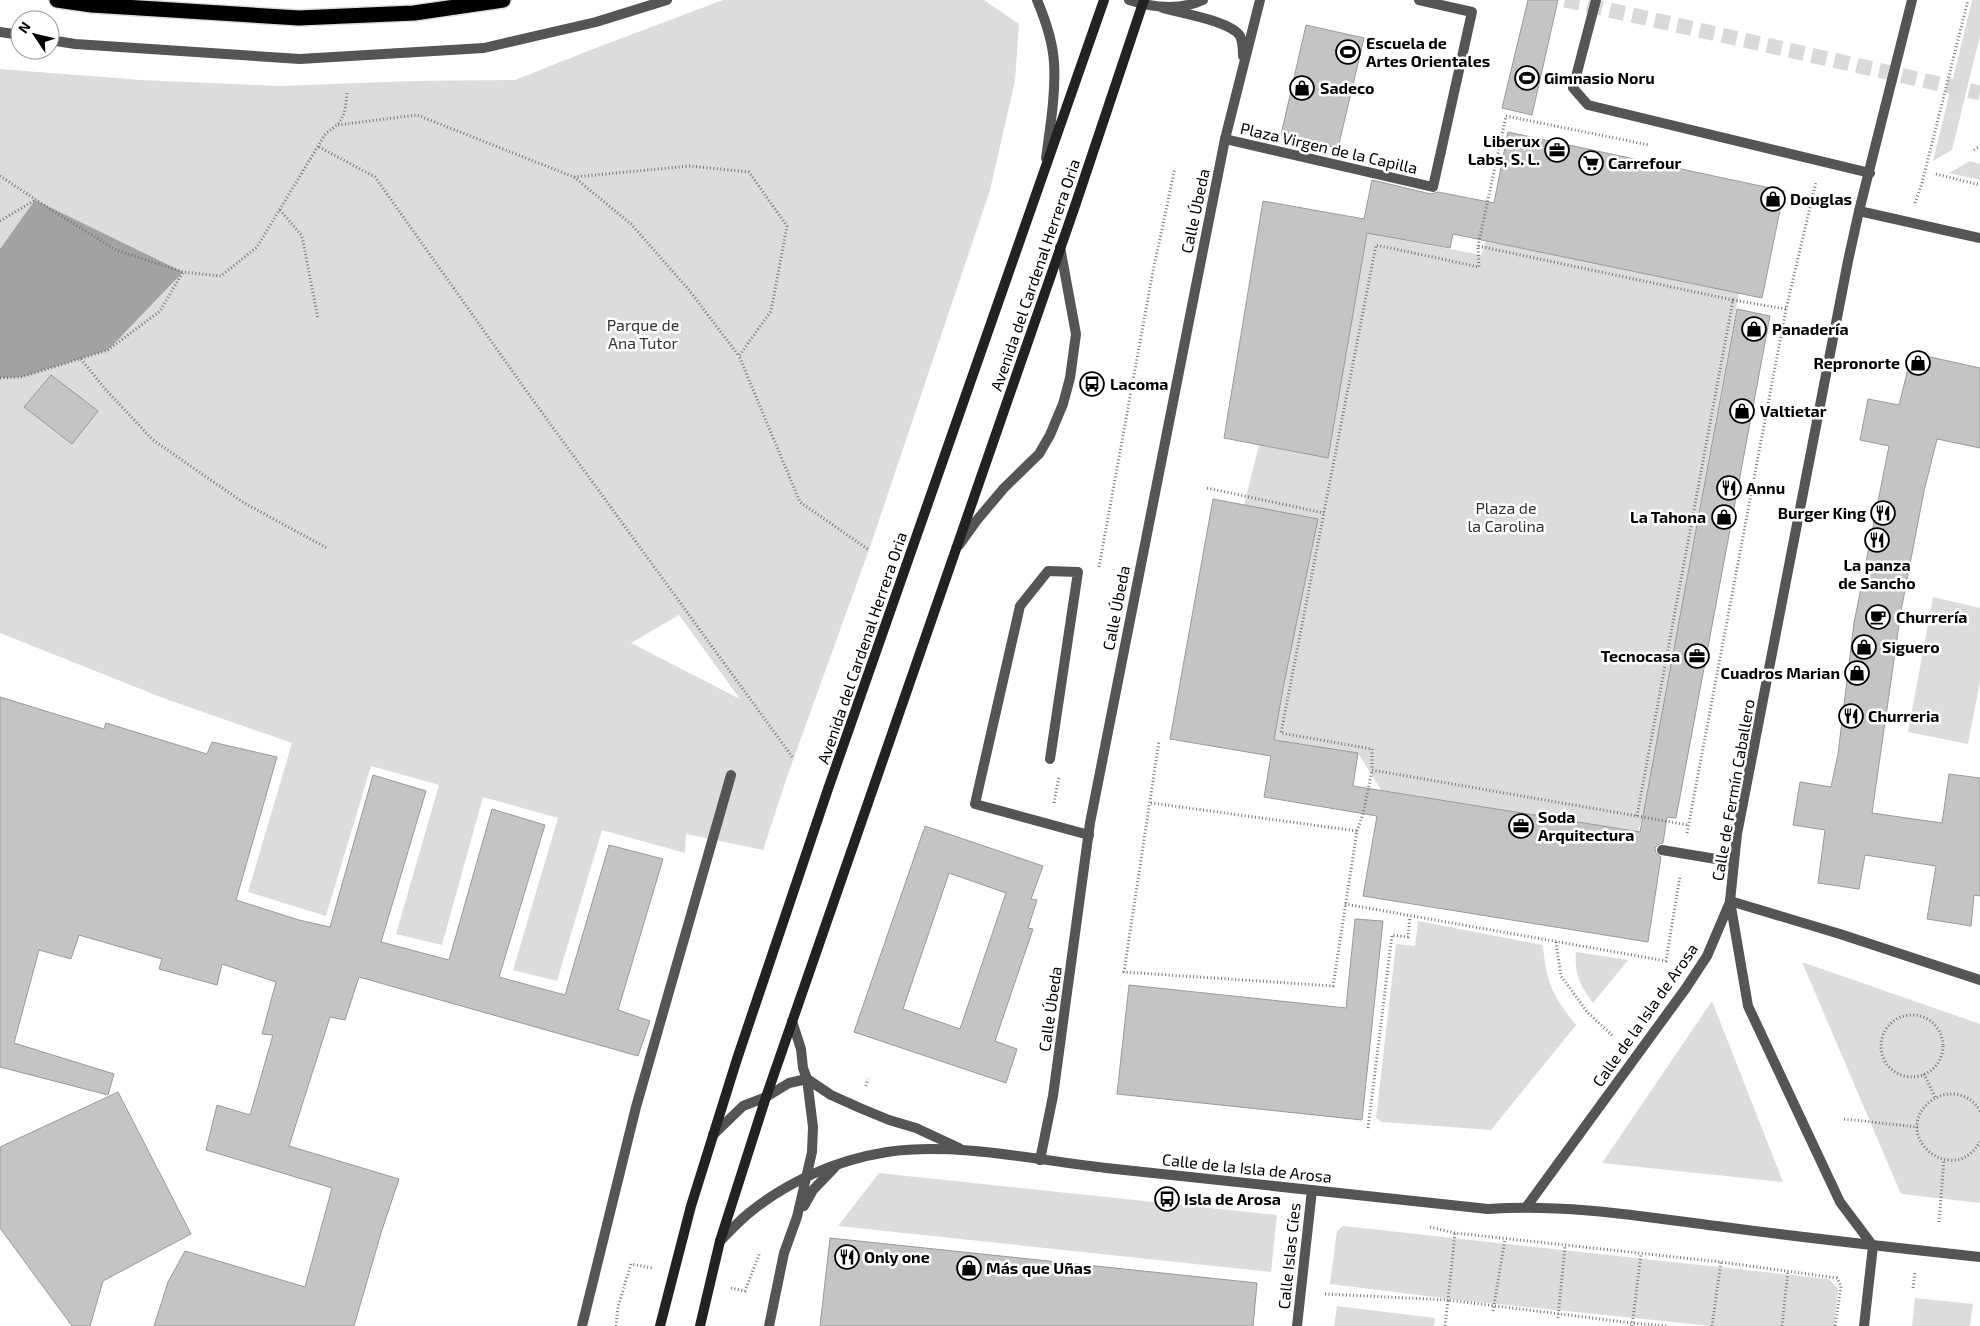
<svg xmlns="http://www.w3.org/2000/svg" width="1980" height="1326" viewBox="0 0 1980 1326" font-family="'Exo 2',sans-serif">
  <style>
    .green { fill: #dcdcdc; fill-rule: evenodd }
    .water { fill: #a3a3a3 }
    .building { fill: #c4c4c4; stroke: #999; fill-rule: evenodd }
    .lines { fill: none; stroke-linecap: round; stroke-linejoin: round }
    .motorway-tunnel { stroke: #d9d9d9; stroke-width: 15; stroke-dasharray: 15 8; stroke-linecap: butt }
    .motorway-casing { stroke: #dbdbdb; stroke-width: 18 }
    .path { stroke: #777; stroke-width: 3; stroke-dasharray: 1 2.5; stroke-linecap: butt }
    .service { stroke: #555; stroke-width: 10 }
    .pedestrian { stroke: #555; stroke-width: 10 }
    .minor { stroke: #555; stroke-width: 10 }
    .tertiary { stroke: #555; stroke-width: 10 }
    .secondary { stroke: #222; stroke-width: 10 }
    .motorway { stroke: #000; stroke-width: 15 }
    .labels { text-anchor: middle; stroke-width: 5; stroke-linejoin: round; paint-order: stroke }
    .poi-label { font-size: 16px; font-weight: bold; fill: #000; stroke: #fff; text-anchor: start }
    .street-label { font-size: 16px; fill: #000; stroke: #fff }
    .park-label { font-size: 16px; fill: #333; stroke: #fff }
  </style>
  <rect width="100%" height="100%" fill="#fff"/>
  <g class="green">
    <path d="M723 0H984L1019 24 1015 81 990 190 869 550 787 777 763 850 686 834 685 853 602 830 557 981 513 970 558 818 483 797 442 945 396 934 439 785 371 766 326 916 248 892 292 743 163 698 0 633V69L141 80 280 86 412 81 515 80 593 49ZM679 615 740 699 631 643Z"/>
    <polygon points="1972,0 1980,0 1980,36 1952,150 1933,161"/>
    <polygon points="1970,161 1980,164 1980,180 1949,173"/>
    <polygon points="1367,233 1481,255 1486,241 1739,293 1644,812 1638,832 1381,790 1358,753 1274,740 1284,683 1318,519 1244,505 1259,445 1328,458"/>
    <polygon points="1933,597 1980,608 1980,682 1968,744 1908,732"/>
    <path d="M1418 921 1543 945C1546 983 1553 996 1576 1025L1491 1130 1382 1122 1376 1118 1396 944 1415 946Z"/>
    <path d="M1576 952 1628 960 1593 1003C1580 985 1574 974 1576 952Z"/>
    <polygon points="1802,962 1980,1024 1980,1203 1901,1194"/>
    <polygon points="1712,1001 1783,1182 1602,1163"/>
    <polygon points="879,1173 1277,1215 1271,1272 838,1226"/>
    <polygon points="1343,1226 1829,1279 1838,1289 1834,1326 1711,1326 1458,1300 1330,1284 1337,1231"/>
    <polygon points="1915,1298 1973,1304 1970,1326 1912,1326"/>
    <polygon points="1337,1306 1435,1318 1434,1326 1334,1326"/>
  </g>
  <polygon class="water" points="35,200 183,272 108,350 22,377 0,378 0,249"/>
  <g class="building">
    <polygon points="1528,0 1558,0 1532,115 1502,108"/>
    <polygon points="1306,25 1364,38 1338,148 1281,135"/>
    <polygon points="1508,132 1784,191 1762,298 1453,234 1450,248 1367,233 1328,458 1224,438 1263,201 1364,219 1372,180 1431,194 1438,192 1494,203"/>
    <polygon points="1737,309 1770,316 1676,818 1667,817 1663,843 1659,844 1655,848 1656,853 1661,857 1648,942 1363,896 1377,816 1264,797 1271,756 1170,739 1213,499 1318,519 1284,683 1274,740 1358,753 1353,786 1640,832"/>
    <polygon points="1912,353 1980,368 1980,448 1937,439 1924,491 1901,611 1872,813 1942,823 1949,774 1980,778 1980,896 1974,895 1971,926 1927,919 1936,866 1865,855 1859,889 1818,883 1825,830 1793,825 1800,782 1831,787 1838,754 1854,623 1889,446 1860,440 1868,399 1899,405"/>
    <polygon points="51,375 98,411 72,444 24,407"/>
    <polygon points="0,697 104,729 106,723 207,754 212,742 277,757 236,900 299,920 330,927 373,775 426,791 381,942 449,960 492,809 545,825 499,977 565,995 609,845 663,859 618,1010 650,1021 638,1056 359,977 345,1020 330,1017 289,1146 399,1179 381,1233 354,1326 154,1326 168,1282 185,1251 305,1287 332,1188 206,1150 217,1105 250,1115 273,1035 262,1034 276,982 222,964 217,985 159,969 162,959 79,935 71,959 39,950 14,1043 114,1074 108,1095 0,1067"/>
    <path d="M925 826 1043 866 1031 899 1037 900 1028 928 1033 929 995 1041 1017 1049 1006 1083 854 1032ZM949 873 1006 893 960 1029 903 1009Z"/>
    <polygon points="1355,919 1383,921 1362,1120 1117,1094 1129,985 1346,1008"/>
    <polygon points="118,1092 191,1234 103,1281 90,1326 72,1326 0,1228 0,1147"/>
    <polygon points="830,1238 1257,1283 1253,1326 820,1326"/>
  </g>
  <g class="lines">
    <polyline class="motorway-tunnel" points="1565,0 1980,93"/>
    <g class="motorway-casing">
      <polyline id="motorway" points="57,0 92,5 299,18 414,13 503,0"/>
    </g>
    <g class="path">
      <polyline points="338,125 417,115 574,177 690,166 749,172 787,226 771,311 739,356 800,502 869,550"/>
      <polyline points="319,147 375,177 530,396 793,758"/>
      <polyline points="1974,150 1980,146"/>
      <polyline points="1936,174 1980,185"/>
      <path d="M0 176 50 209 116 250 183 272 221 276 257 247 326 133C344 122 345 114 347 93"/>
      <polyline points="574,177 631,224 689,290 739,356"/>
      <polyline points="1915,203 1922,183 1968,0"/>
      <polyline points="280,210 302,236 318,319"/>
      <polyline points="0,221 35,200"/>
      <polyline points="1478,246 1506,116 1649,145"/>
      <polyline points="1733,300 1786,309"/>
      <polyline points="81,359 106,390 153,440 244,503 327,548"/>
      <polyline points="0,378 22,377 108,350 160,311 183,272"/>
      <polyline points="1207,488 1324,513"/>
      <polyline points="1099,567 1153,271 1175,168"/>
      <polyline points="1054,803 1059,777"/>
      <polyline points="1151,803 1357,831 1333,986 1124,972 1159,741"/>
      <polyline points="1637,816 1733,300 1478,246 1479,267 1376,245 1281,733 1372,749 1372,770 1637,816 1688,825"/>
      <polyline points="1357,831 1363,814 1372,770"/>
      <polyline points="1687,833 1786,309 1816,182"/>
      <polyline points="1345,904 1666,961 1680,876"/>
      <polyline points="1556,942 1561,976 1588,1013 1613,1036"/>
      <circle cx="1912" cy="1046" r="31"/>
      <polyline points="1924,1074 1935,1097"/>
      <polyline points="866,1086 868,1079"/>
      <path d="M1980 1111C1956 1071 1898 1109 1923 1145 1930 1154 1938 1159 1949 1160 1963 1162 1973 1153 1980 1142"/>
      <polyline points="1844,1119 1918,1127"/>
      <polyline points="1368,1128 1392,935 1408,937 1410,917"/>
      <polyline points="1939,1222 1944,1159"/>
      <polyline points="1430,1227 1455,1233 1721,1262 1837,1278 1841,1286 1835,1326"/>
      <polyline points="731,1288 745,1291 760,1252"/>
      <polyline points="1913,1288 1915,1271"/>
      <polyline points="1325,1294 1448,1300 1455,1233"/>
      <polyline points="1493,1311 1505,1239"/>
      <polyline points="1558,1318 1565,1246"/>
      <polyline points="616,1326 618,1307 631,1264 652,1268"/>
      <polyline points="1445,1326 1448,1300 1632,1323 1668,1326"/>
      <polyline points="1632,1326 1641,1254"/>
      <polyline points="1712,1326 1721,1262"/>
      <polyline points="1782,1326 1788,1271"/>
    </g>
    <g class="service">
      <polyline points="1596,0 1573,88 1588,105 1870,173"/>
      <polyline points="959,545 977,520 1004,488 1039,454 1050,435 1063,404 1070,378 1076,334 1060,247"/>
      <polyline points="1050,759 1078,572 1048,571 1020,606 975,804 1089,835"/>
      <polyline points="1662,850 1734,862"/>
      <polyline points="582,1326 636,1107 731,775"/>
    </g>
    <polyline class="pedestrian" points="1225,139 1433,187 1472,12 1419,0"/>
    <g class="minor">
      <path d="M1037 0C1045 19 1053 41 1054 63 1056 93 1050 128 1046 158"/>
      <path d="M1163 8C1180 13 1231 21 1240 36 1243 42 1243 49 1243 56"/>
      <polyline points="1859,211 1980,238"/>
      <polyline points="1730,901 1840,934 1980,980"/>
      <polyline points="807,1079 831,1095 860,1108 889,1120 916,1128 959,1148"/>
      <polyline points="713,1135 743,1106 766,1097 789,1083 807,1079"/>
      <polyline points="1040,1160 1053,1096 1090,823 1204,245 1225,139 1260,0"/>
      <polyline points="804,1206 813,1190 835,1167"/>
      <polyline points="1527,1206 1686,988 1707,956 1730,902"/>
      <path d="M720 1241C730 1231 739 1221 749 1213 788 1181 837 1160 887 1152 958 1142 1035 1160 1106 1168 1233 1182 1360 1196 1488 1209 1569 1203 1652 1218 1732 1228 1815 1239 1897 1248 1980 1257"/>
      <polyline points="769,1326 784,1253 797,1217 812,1152 813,1127 807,1079 803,1068 801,1049 792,1021"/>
      <polyline points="1297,1326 1312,1190"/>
      <polyline points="1864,1326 1873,1246 1840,1202 1748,1006 1730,901 1737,834 1848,261 1859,211 1912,0"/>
    </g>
    <g class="tertiary">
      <path d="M1129 0C1154 8 1179 11 1203 0"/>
      <polyline points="0,32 20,35"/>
      <polyline points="50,40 75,44 300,59 484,48 596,22 667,0"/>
    </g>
    <g class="secondary">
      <polyline points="660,1326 691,1206 737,1059 828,789 1104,0"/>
      <polyline points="700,1326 720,1241 766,1097 1075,206 1144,0"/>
    </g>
    <use href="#motorway" class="motorway"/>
  </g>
  <defs>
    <g id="stadium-ring" transform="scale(1.25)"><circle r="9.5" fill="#fff" stroke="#000" stroke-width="1.5"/><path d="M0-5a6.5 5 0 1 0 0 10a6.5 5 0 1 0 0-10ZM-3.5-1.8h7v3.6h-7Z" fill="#000"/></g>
    <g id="shop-ring" transform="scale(1.25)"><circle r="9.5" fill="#fff" stroke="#000" stroke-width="1.5"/><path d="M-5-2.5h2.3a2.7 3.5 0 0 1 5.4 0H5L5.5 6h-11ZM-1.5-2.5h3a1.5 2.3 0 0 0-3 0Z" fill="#000"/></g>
    <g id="office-ring" transform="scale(1.25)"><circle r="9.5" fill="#fff" stroke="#000" stroke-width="1.5"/><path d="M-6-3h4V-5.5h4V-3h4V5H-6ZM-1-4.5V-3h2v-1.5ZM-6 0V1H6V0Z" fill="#000"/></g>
    <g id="supermarket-ring" transform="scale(1.25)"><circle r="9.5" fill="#fff" stroke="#000" stroke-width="1.5"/><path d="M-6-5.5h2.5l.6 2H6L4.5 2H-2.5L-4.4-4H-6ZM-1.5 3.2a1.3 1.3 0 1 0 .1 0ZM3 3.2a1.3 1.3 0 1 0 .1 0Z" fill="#000"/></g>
    <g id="bus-ring" transform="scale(1.25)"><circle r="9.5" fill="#fff" stroke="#000" stroke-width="1.5"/><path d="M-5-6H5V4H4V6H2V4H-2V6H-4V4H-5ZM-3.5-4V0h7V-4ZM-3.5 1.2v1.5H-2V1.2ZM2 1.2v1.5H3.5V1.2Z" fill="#000"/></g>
    <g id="restaurant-ring" transform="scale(1.25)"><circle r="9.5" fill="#fff" stroke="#000" stroke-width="1.5"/><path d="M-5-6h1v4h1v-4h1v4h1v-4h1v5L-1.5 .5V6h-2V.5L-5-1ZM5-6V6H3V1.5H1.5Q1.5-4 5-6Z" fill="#000"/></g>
    <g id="cafe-ring" transform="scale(1.25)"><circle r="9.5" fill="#fff" stroke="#000" stroke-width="1.5"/><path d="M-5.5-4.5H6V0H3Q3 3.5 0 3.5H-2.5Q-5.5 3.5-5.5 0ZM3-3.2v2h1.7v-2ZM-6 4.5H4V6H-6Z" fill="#000"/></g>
  </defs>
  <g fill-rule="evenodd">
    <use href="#stadium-ring" x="1348" y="52"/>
    <use href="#stadium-ring" x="1527" y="78"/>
    <use href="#shop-ring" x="1302" y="88"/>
    <use href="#office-ring" x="1557" y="150"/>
    <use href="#supermarket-ring" x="1591" y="163"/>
    <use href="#shop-ring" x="1773" y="199"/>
    <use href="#shop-ring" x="1754" y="329"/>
    <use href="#shop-ring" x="1918" y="363"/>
    <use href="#bus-ring" x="1092" y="384"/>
    <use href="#shop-ring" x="1742" y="411"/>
    <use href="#restaurant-ring" x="1729" y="488"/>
    <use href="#restaurant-ring" x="1883" y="513"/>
    <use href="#shop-ring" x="1724" y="517"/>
    <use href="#restaurant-ring" x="1877" y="540"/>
    <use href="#cafe-ring" x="1878" y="617"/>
    <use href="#shop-ring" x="1864" y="647"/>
    <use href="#office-ring" x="1697" y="656"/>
    <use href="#shop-ring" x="1857" y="673"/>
    <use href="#restaurant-ring" x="1851" y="716"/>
    <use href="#office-ring" x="1521" y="826"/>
    <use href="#bus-ring" x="1167" y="1199"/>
    <use href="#restaurant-ring" x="847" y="1257"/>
    <use href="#shop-ring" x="969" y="1268"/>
  </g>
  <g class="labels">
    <g class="poi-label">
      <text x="1366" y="49">Escuela de<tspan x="1366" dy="18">Artes Orientales</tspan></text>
      <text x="1544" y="84">Gimnasio Noru</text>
      <text x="1320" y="94">Sadeco</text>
      <text x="1540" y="147" text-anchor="end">Liberux<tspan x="1540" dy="18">Labs, S. L.</tspan></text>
      <text x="1608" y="169">Carrefour</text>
      <text x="1790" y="205">Douglas</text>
      <text x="1772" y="335">Panadería</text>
      <text x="1900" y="369" text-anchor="end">Repronorte</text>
      <text x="1110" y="390">Lacoma</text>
      <text x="1760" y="417">Valtietar</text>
      <text x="1746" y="494">Annu</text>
      <text x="1866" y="519" text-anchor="end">Burger King</text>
      <text x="1706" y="523" text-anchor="end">La Tahona</text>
      <text x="1877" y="571" text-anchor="middle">La panza<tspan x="1877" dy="18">de Sancho</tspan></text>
      <text x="1896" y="623">Churrería</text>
      <text x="1882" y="653">Siguero</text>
      <text x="1680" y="662" text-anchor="end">Tecnocasa</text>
      <text x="1840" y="679" text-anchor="end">Cuadros Marian</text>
      <text x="1868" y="722">Churreria</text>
      <text x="1538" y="823">Soda<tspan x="1538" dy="18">Arquitectura</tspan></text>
      <text x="1184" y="1205">Isla de Arosa</text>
      <text x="864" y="1263">Only one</text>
      <text x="986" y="1274">Más que Uñas</text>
    </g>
    <g class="street-label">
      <text transform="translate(1329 148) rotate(13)" y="6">Plaza Virgen de la Capilla</text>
      <text transform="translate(1195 211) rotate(-78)" y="6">Calle Úbeda</text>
      <text transform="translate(1035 275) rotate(-71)" y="6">Avenida del Cardenal Herrera Oria</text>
      <text transform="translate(1116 608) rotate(-79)" y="6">Calle Úbeda</text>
      <text transform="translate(862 648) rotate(-71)" y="6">Avenida del Cardenal Herrera Oria</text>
      <text transform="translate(1733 790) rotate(-80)" y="6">Calle de Fermín Caballero</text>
      <text transform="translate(1050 1009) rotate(-82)" y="6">Calle Úbeda</text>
      <text transform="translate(1645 1015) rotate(-55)" y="6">Calle de la Isla de Arosa</text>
      <text transform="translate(1247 1168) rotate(6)" y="6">Calle de la Isla de Arosa</text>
      <text transform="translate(1289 1256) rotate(-84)" y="6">Calle Islas Cíes</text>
    </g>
    <g class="park-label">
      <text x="643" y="331">Parque de<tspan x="643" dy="18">Ana Tutor</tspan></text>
      <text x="1506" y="514">Plaza de<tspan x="1506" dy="18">la Carolina</tspan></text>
    </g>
  </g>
  <g transform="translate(35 35) rotate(305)"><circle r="24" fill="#ffffff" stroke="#999999"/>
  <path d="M0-4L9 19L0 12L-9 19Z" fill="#000000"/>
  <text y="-8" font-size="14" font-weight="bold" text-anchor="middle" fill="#000000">N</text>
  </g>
</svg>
